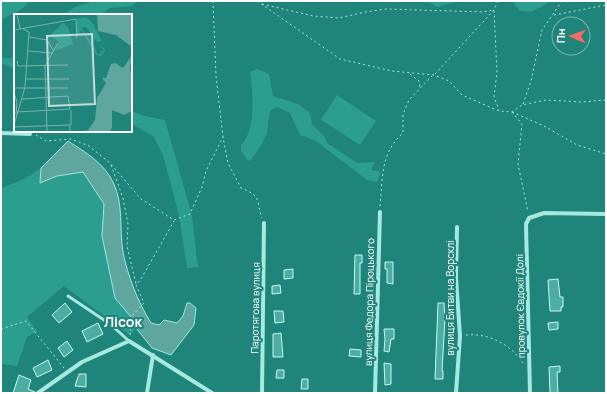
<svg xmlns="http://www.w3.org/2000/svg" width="607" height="394" viewBox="0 0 607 394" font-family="Manrope,sans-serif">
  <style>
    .green { fill: #2c9e90 }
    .water { fill: #5fa69e; stroke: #9aebe0 }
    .building { fill: #4caea3; stroke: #cbf7f2 }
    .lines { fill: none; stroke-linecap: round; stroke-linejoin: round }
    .path { stroke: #a6e9e1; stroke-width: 1; stroke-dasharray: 2 3; stroke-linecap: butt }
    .lane { stroke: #a6e9e1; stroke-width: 3 }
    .street { stroke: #a6e9e1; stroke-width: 4 }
    .labels { text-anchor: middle; stroke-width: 4; stroke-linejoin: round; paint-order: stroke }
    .street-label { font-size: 10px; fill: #fff; stroke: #1f8479 }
    .district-label { font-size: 14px; font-weight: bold; fill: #fff; stroke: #1f8479 }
    .inset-road { fill: none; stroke: #79b5af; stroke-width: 1 }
    .view { fill: #c3dddb; fill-opacity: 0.15; stroke: #c3dddb; stroke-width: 2 }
    .inset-edge { fill: none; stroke: #fff; stroke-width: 2 }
  </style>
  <rect width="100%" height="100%" fill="#1f8479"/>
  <g class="green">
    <polygon points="1,1 30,1 22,9 1,20"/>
    <polygon points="96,1 139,1 131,6 110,8 105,12 92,15 63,15 75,7"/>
    <polygon points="427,1 458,1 437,7"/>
    <polygon points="512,1 552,1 531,12 520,11"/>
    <polygon points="1,58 15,58 15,69 1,63"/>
    <path d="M257 69 269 74 273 96 298 104 310 113 312 124 324 136 327 143 357 163 375 162 371 170 381 172 377 182 367 180 316 141 300 135 290 113 277 107 270 111 267 133 261 146 250 161 247 160 241 151V145C256 132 253 90 250 72Z"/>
    <polygon points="337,95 376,121 360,145 321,120"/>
    <polygon points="131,111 145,116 165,120 192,216 198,267 187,268 179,215 163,155 154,137 131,123"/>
    <polygon points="41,168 40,183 57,176 83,172 104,204 102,236 115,298 131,317 136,328 130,335 64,286 27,317 37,331 27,337 17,366 1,364 1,188 24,179"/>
  </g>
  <path class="water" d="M68 141C85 152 104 163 113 182 124 204 119 229 123 252 128 277 138 302 151 323L159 325 164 320 177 323 183 316 187 303H190L196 308 194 325 171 355 152 348 136 328 131 317 115 298 102 236 104 204 83 172 57 176 40 183 41 168Z"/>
  <g class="building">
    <polygon points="355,255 362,255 362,263 360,263 360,294 354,294"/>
    <polygon points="385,262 393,262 393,284 387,283 387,269 385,269"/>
    <polygon points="293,269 293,278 284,279 284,270"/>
    <polygon points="558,279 560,297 563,297 563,307 561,307 561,311 550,311 548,280"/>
    <polygon points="280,285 281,293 272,294 272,286"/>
    <polygon points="65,303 72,312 59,323 52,315"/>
    <polygon points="438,303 444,303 445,319 442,371 443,371 443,379 435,379"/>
    <polygon points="274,311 283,311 284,322 275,323"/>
    <polygon points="558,322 558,329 549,330 548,323"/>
    <polygon points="98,323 103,334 87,342 82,331"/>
    <polygon points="384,329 394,329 394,339 391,339 389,352 384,351 385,339"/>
    <polygon points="281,333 283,357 273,357 273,334"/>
    <polygon points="67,341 73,350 64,357 58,348"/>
    <polygon points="350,349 361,350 361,357 349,356"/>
    <polygon points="48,360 52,370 37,377 33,368"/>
    <polygon points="384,363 391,364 391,384 385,385"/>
    <polygon points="560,366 560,372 557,372 558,393 550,393 549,367"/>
    <polygon points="277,370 284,370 284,378 276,378"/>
    <polygon points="79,374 86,374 86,387 75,386"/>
    <polygon points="19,375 31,380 28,389 35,392 35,393 13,393"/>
    <polygon points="302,379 308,379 308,389 301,389"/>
  </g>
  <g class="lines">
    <g class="path">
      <path d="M213 1 216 76 223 137 228 163 241 188C263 197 255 199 262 218"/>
      <polyline points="257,1 340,59 392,71 434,75 449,81 462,95 499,111 512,112 522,105 546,100 581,102 606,100"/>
      <polyline points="262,4 313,16 339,18 365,12 386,9 483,12 494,10 497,72 494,97 499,110"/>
      <polyline points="554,15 606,5"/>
      <polyline points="410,74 419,81 420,88"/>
      <polyline points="435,74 494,10 498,1"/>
      <polyline points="523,104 531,81 542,30 562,1"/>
      <polyline points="512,112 522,124 518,164 528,212"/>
      <polyline points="512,112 544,126 577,145 606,154"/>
      <polyline points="36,135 46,141 71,139 89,146 110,163 141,199 174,220 190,214 202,187 206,171 223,137"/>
      <polyline points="111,165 123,198 128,224 127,246 136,284"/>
      <path d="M380 206C383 178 380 153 403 133V114L409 100 432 76"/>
      <polyline points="1,329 26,321 64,368"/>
      <polyline points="130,335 131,317 144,303 136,285 141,279 174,221"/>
      <path d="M466 335C489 333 510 344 523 363"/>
    </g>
    <polyline class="lane" points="68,296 110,324 129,341"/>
    <g class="street">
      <polyline points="1,133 30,134"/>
      <polyline points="38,393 82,362 129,341 212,393"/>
      <polyline points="147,393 153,355"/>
      <polyline points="262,393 264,223"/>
      <polyline points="375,393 380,212"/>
      <polyline points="456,393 460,336 456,278 457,227"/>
      <polyline points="530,393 526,224 529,218 544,213 606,214"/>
    </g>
  </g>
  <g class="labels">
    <g class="street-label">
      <text transform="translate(450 298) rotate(-90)" y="4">вулиця Битви на Ворсклі</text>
      <text transform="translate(369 302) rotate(-89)" y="4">вулиця Федора Піроцького</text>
      <text transform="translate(520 306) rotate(-91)" y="4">провулок Євдокії Долі</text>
      <text transform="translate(255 308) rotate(-89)" y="4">Паротягова вулиця</text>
    </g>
    <g class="district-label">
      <text x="123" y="327">Лісок</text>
    </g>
  </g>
  <g transform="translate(14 14)">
    <rect width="118" height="118" fill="#1f8479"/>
    <path d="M71 3 78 8 88 27 83 28 72 13 67 14 78 29 84 41 90 36 84 30 90 34 91 37 87 42 82 41 67 16 65 21 63 18V5ZM49 9 54 13 59 30 41 37 45 28 36 21Z" fill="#2c9e90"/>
    <path d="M83 0H118V33L102 21 84 17ZM118 41 116 56 118 61V97L110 101 98 96V114L95 118H68L74 116 81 106 83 84 92 69 88 64H92L97 50 101 49 109 54Z" fill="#5fa69e"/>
    <path class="inset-road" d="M3 0 6 15M0 16 62 5 63 24M15 23 33 26 39 36M0 37V53M14 37 38 39M3 47 4 52 54 51M12 65H55M0 78 1 74H54M0 79 3 88 2 101M57 96V111M3 98 56 95 54 82 8 85M0 111 11 73 15 18 9 15M0 113 56 111V118M33 118 31 52 44 29"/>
    <path class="view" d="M78 20 81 90 35 92 33 22Z"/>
    <rect width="118" height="118" class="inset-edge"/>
  </g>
  <rect width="607" height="394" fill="none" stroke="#ffffff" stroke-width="4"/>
  <g transform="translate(571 36) rotate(272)"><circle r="19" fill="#1f8479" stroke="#79b5af"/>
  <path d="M0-3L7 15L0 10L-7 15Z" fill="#f76c66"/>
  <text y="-6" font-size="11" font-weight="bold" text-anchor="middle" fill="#ffffff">Пн</text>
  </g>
</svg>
